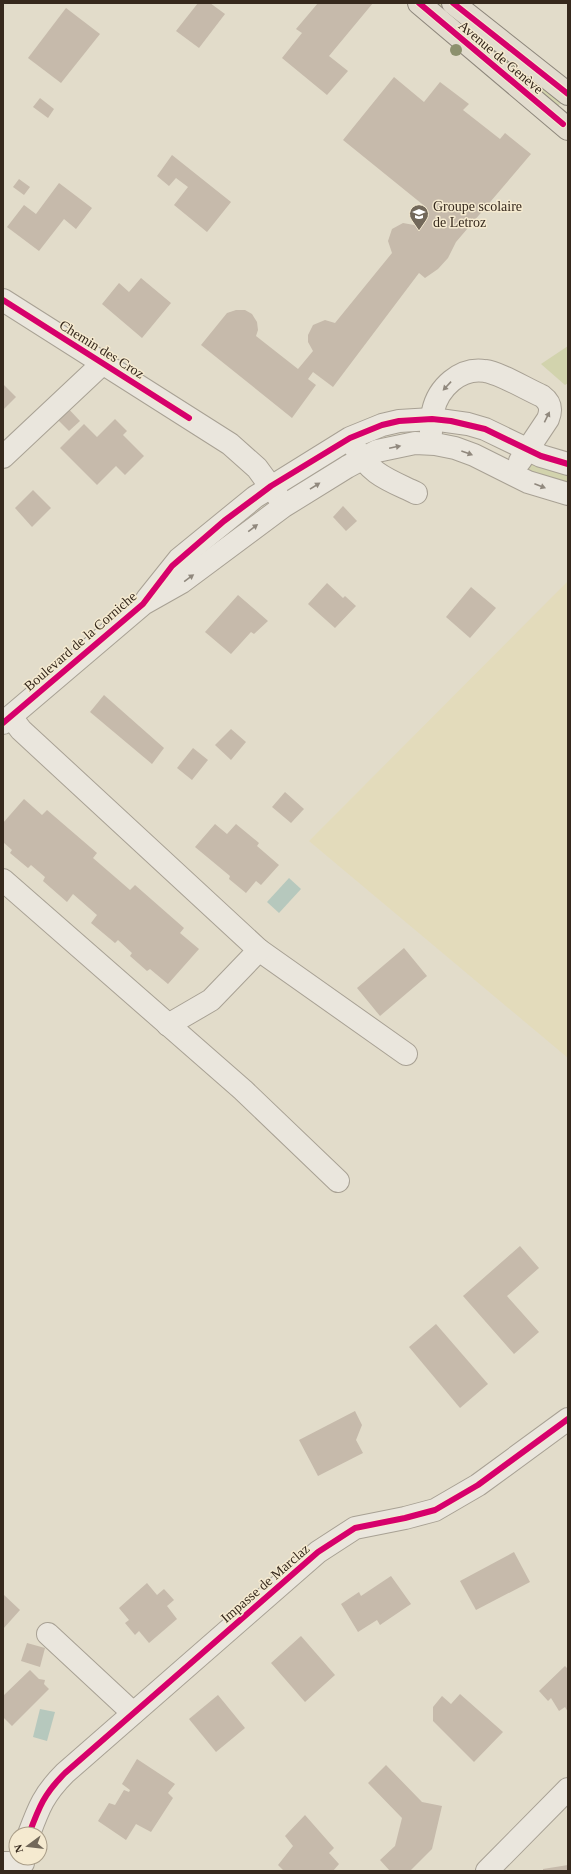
<svg xmlns="http://www.w3.org/2000/svg" width="571" height="1874" viewBox="0 0 571 1874" font-family="'Times New Roman',serif">
  <style>
    .farmland { fill: #e3dbbb }
    .green { fill: #d2d3ad }
    .water { fill: #b6c8bd }
    .building { fill: #c6baab }
    .lines { fill: none; stroke-linecap: round; stroke-linejoin: round }
    .minor-casing { stroke: #a8a194; stroke-width: 24 }
    .major-casing { stroke: #8d867b; stroke-width: 24 }
    .minor { stroke: #eae6dd; stroke-width: 22 }
    .major { stroke: #e2dcce; stroke-width: 22 }
    .cycleway-casing { stroke: #f5ead0; stroke-width: 8 }
    .cycleway { stroke: #d6006c; stroke-width: 6 }
    .tree { fill: #8d916e }
    .oneway { fill: #90887d }
    .labels { text-anchor: middle; stroke-width: 3; stroke-linejoin: round; paint-order: stroke }
    .street-label { font-size: 14px; fill: #36291d; stroke: #f5ead0 }
    .poi-label { font-size: 14px; fill: #36291d; stroke: #f5ead0; text-anchor: start }
  </style>
  <rect width="100%" height="100%" fill="#e2dcca"/>
  <polygon class="farmland" points="568,581 568,1058 309,841"/>
  <g class="green">
    <polygon points="435,3 445,3 563,101 558,106"/>
    <polygon points="568,346 568,383 565,385 541,364"/>
    <polygon points="530,461 568,474 568,483 526,470"/>
  </g>
  <g class="water">
    <polygon points="289,878 301,889 279,913 267,902"/>
    <polygon points="40,1709 55,1712 47,1741 33,1737"/>
  </g>
  <g class="building">
    <polygon points="198,3 210,3 225,14 199,48 176,31"/>
    <polygon points="318,3 373,3 329,56 348,71 327,95 282,58 302,33 296,29"/>
    <polygon points="66,8 100,34 61,83 28,58"/>
    <polygon points="394,77 424,102 440,82 469,104 463,110 500,139 505,133 531,154 456,242 448,258 438,269 425,278 419,273 333,387 313,372 308,379 316,385 292,418 201,345 227,313 236,310 245,310 252,314 257,322 258,330 256,336 298,369 313,351 308,342 308,335 313,325 325,320 335,323 392,253 388,241 392,229 403,223 414,225 427,208 343,140"/>
    <polygon points="40,98 54,109 48,118 33,107"/>
    <polygon points="172,155 231,202 207,232 174,205 188,187 176,178 169,186 157,176"/>
    <polygon points="19,179 30,187 24,195 13,187"/>
    <polygon points="59,183 92,208 76,229 64,219 39,251 7,227 24,205 36,214"/>
    <polygon points="141,278 171,303 142,338 102,304 119,283 129,292"/>
    <polygon points="3,384 16,397 3,410"/>
    <polygon points="65,405 80,421 69,431 54,416"/>
    <polygon points="115,419 127,431 123,435 144,456 125,475 116,466 97,485 60,448 84,424 97,437"/>
    <polygon points="33,490 51,508 32,527 15,508"/>
    <polygon points="343,506 357,521 346,531 333,517"/>
    <polygon points="327,583 343,598 345,596 356,606 335,628 308,604"/>
    <polygon points="471,587 496,608 470,638 446,617"/>
    <polygon points="238,595 268,621 254,634 251,632 231,654 205,632"/>
    <polygon points="104,695 164,748 152,764 90,712"/>
    <polygon points="231,729 246,742 231,760 215,745"/>
    <polygon points="193,748 208,760 192,780 177,768"/>
    <polygon points="285,792 304,809 291,823 272,807"/>
    <polygon points="24,799 42,815 47,810 97,853 93,858 130,890 135,885 184,928 180,933 199,949 168,984 150,969 147,971 130,956 132,953 118,940 115,943 91,923 97,915 73,894 67,902 43,881 45,877 31,865 28,868 10,853 12,850 3,842 3,823"/>
    <polygon points="215,824 227,834 236,824 259,843 257,846 279,865 261,885 256,881 246,893 229,879 230,876 195,847"/>
    <polygon points="404,948 427,976 380,1016 357,988"/>
    <polygon points="520,1246 539,1268 507,1296 539,1332 514,1354 463,1296"/>
    <polygon points="436,1324 488,1384 460,1408 409,1347"/>
    <polygon points="355,1411 362,1425 356,1440 363,1453 318,1476 299,1440"/>
    <polygon points="514,1552 530,1582 476,1610 460,1581"/>
    <polygon points="391,1576 411,1604 380,1625 377,1620 358,1632 341,1604 359,1592 361,1596"/>
    <polygon points="147,1583 157,1595 164,1589 174,1600 167,1606 177,1619 149,1643 139,1631 135,1635 125,1623 129,1620 119,1608"/>
    <polygon points="3,1594 20,1610 3,1629"/>
    <polygon points="301,1636 335,1675 305,1702 271,1663"/>
    <polygon points="27,1643 45,1648 40,1667 21,1661"/>
    <polygon points="565,1666 568,1669 568,1712 565,1707 559,1711 551,1698 548,1701 539,1691"/>
    <polygon points="30,1670 39,1679 45,1680 44,1684 49,1689 12,1726 3,1717 3,1696"/>
    <polygon points="460,1694 503,1732 474,1762 433,1721 433,1707 442,1696 451,1704"/>
    <polygon points="218,1695 245,1728 216,1752 189,1719"/>
    <polygon points="137,1759 175,1784 168,1793 173,1798 151,1832 136,1824 126,1840 98,1821 109,1803 115,1805 124,1790 129,1792 130,1790 122,1784"/>
    <polygon points="386,1765 422,1802 442,1806 432,1849 410,1871 390,1871 380,1860 395,1846 402,1818 368,1783"/>
    <polygon points="305,1815 334,1848 329,1853 339,1864 333,1871 284,1871 278,1865 293,1846 285,1836"/>
    <polygon points="568,1865 568,1871 543,1871 543,1869"/>
  </g>
  <g class="lines">
    <g class="minor-casing">
      <g id="minor">
        <polyline points="3,300 230,444 257,468 279,498"/>
        <path d="M431 432C431 425 432 418 433 411 438 388 460 367 485 371 500 373 526 389 542 396 550 402 552 409 548 419L520 461"/>
        <path d="M354 446C371 475 387 479 416 493"/>
        <polyline points="3,457 102,364"/>
        <polyline points="147,599 179,559 255,497 350,438 382,425 399,421 432,419 468,424 485,429 541,456 568,464"/>
        <polyline points="11,717 21,730 259,950 406,1054"/>
        <polyline points="3,723 143,604 182,582 284,506 347,467 377,451 415,443 435,444 455,448 474,455 528,482 568,494"/>
        <polyline points="3,880 243,1090 338,1181"/>
        <polyline points="168,1025 211,1000 259,950"/>
        <polyline points="48,1634 133,1713"/>
        <path d="M29 1834C39 1807 44 1794 65 1773L318 1552 355 1528 405 1518 435 1510 478 1485 568 1419"/>
        <polyline points="3,1863 23,1863"/>
        <polyline points="487,1871 568,1789"/>
      </g>
    </g>
    <g class="major-casing">
      <g id="major">
        <polyline points="419,3 568,129"/>
        <polyline points="453,3 568,94"/>
      </g>
    </g>
    <use href="#minor" class="minor"/>
    <use href="#major" class="major"/>
    <g class="cycleway-casing">
      <g id="cycleway">
        <polyline points="419,3 563,124"/>
        <polyline points="453,3 568,94"/>
        <polyline points="3,300 189,418"/>
        <polyline points="3,723 143,604 172,566 224,521 271,486 350,438 382,425 399,421 432,419 451,421 485,429 541,456 568,464"/>
        <path d="M29 1834C39 1807 44 1794 65 1773L318 1552 355 1528 405 1518 435 1510 478 1485 568 1419"/>
      </g>
    </g>
    <use href="#cycleway" class="cycleway"/>
  </g>
  <circle class="tree" cx="456" cy="50" r="6"/>
  <defs><path id="oneway-solid" d="M-6-.8H1V-3.2L6.5 0L1 3.2V.8H-6Z"/></defs>
  <g class="oneway">
    <use href="#oneway-solid" transform="translate(447 386) rotate(133)"/>
    <use href="#oneway-solid" transform="translate(547 417) rotate(-64)"/>
    <use href="#oneway-solid" transform="translate(395 447) rotate(-12)"/>
    <use href="#oneway-solid" transform="translate(467 453) rotate(20)"/>
    <use href="#oneway-solid" transform="translate(315 486) rotate(-32)"/>
    <use href="#oneway-solid" transform="translate(540 486) rotate(21)"/>
    <use href="#oneway-solid" transform="translate(253 528) rotate(-37)"/>
    <use href="#oneway-solid" transform="translate(189 578) rotate(-36)"/>
  </g>
  <defs>
    <g id="school-pin" transform="scale(1)"><path d="M0 17L-7.5 6A9.5 9.5 0 1 1 7.5 6Z" fill="#72685a" stroke="#f5ead0"/><path d="M0-5L7-2L0 1L-7-2ZM-4 1L0 2.5L4 1V4Q0 6-4 4Z" fill="#fff"/></g>
  </defs>
  <g fill-rule="evenodd">
    <use href="#school-pin" x="419" y="214"/>
  </g>
  <g class="labels">
    <g class="street-label">
      <text transform="translate(501 57) rotate(40)" y="5">Avenue de Genève</text>
      <text transform="translate(102 349) rotate(32)" y="5">Chemin des Croz</text>
      <text transform="translate(80 641) rotate(-41)" y="5">Boulevard de la Corniche</text>
      <text transform="translate(265 1583) rotate(-41)" y="5">Impasse de Marclaz</text>
    </g>
    <g class="poi-label">
      <text x="433" y="211">Groupe scolaire<tspan x="433" dy="16">de Letroz</tspan></text>
    </g>
  </g>
  <rect width="571" height="1874" fill="none" stroke="#36291d" stroke-width="8"/>
  <g transform="translate(28 1846) rotate(255)"><circle r="19" fill="#f5ead0" stroke="#a99d88"/>
  <path d="M0-3L7 15L0 10L-7 15Z" fill="#72685a"/>
  <text y="-6" font-size="11" font-weight="bold" text-anchor="middle" fill="#36291d">N</text>
  </g>
</svg>
